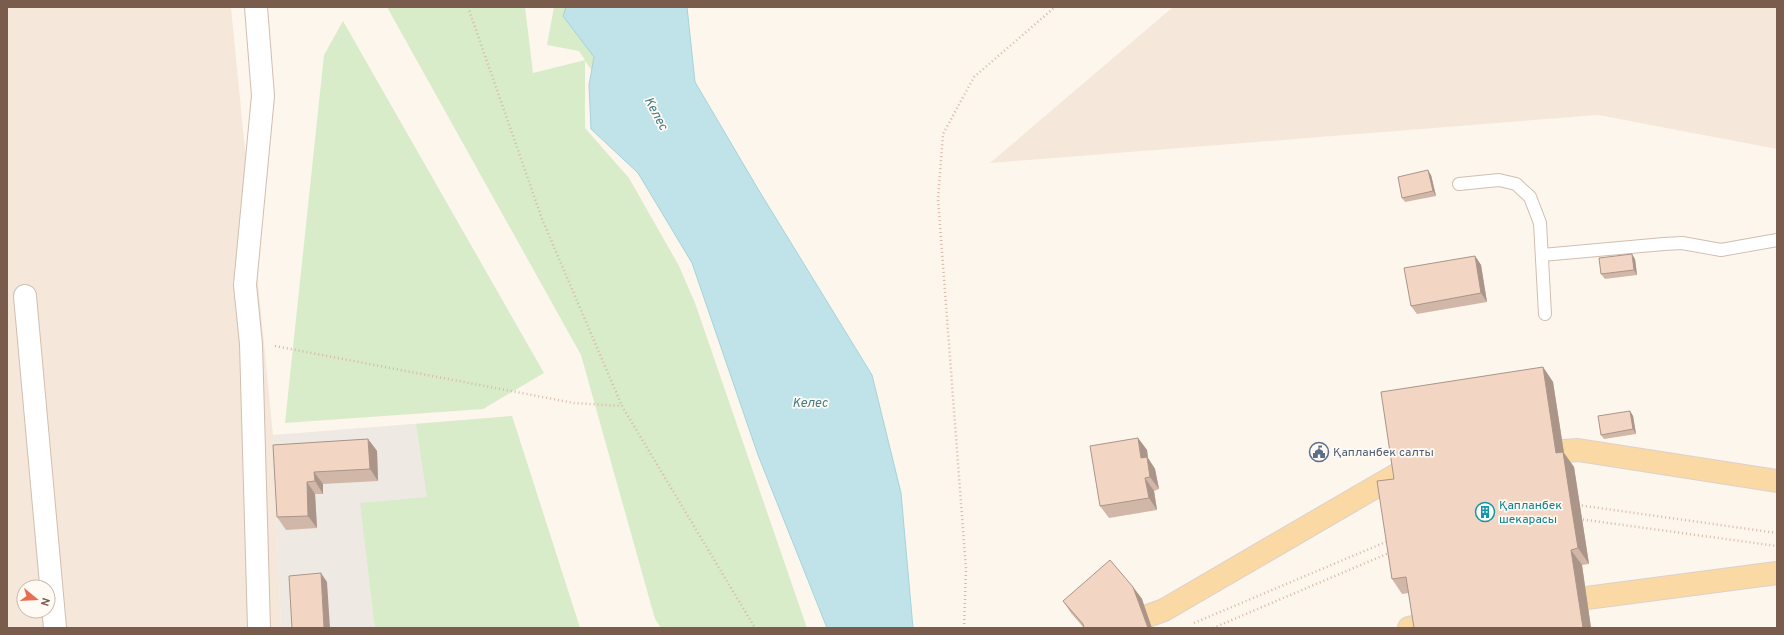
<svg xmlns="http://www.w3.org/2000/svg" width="1784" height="635" viewBox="0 0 1784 635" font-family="Overpass,sans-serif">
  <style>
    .residential { fill: #f5e8da; fill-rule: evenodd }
    .industrial { fill: #efe9e4 }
    .green { fill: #d8ecc9 }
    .water { fill: #bfe3e8; stroke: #a5d3da }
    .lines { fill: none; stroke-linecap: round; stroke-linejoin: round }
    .lane-casing { stroke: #d1beb0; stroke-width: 14 }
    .street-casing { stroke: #d1beb0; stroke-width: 24 }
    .primary-casing { stroke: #dad1cd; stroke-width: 24 }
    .path { stroke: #d9b8a5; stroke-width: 2.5; stroke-dasharray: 1 3; stroke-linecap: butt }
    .lane { stroke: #fff; stroke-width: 12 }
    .street { stroke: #fff; stroke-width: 22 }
    .primary { stroke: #fbd9a5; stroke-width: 22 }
    .wall { fill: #d1b7a8 }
    .shaded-wall { fill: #aa9588 }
    .building { fill: #f3d5c3; stroke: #aa9588 }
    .labels { text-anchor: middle; stroke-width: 3.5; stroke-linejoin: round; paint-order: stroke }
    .service-label { font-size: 12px; fill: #4e5e75; stroke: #fffaf3; text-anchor: start }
    .culture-label { font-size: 12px; fill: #0d838f; stroke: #fffaf3; text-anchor: start }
    .water-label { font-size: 13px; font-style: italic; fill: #437c86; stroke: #fffaf3 }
  </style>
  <rect width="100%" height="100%" fill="#fdf6ec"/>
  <g class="residential">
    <path d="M7 7H231L273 435 281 628H7ZM24 587H48V611H24Z"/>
    <polygon points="1173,7 1777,7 1777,149 1598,115 990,163"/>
  </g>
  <polygon class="industrial" points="512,416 580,628 281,628 273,435"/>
  <g class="green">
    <polygon points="387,7 525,7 533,73 585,60 579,51 547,45 554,7 596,7 607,92 585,61 585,128 629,178 679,266 695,303 807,628 661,628 655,619 581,355"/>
    <polygon points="343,21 544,373 483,409 285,423 324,55"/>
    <polygon points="512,416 580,628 375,628 360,503 427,497 416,424"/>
  </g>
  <polygon class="water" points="566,7 687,7 695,82 758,189 872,375 901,493 913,628 827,628 758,455 692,263 638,173 591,129 589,85 594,57 563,16"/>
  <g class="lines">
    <g class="lane-casing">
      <g id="lane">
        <polyline points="1459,184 1499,180 1516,184 1530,197 1540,223 1545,314"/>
        <polyline points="1542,255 1664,244 1682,243 1721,250 1777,240"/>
      </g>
    </g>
    <g class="street-casing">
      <g id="street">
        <polyline points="256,7 263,96 245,285 251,344 259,628"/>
        <polyline points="25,296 55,628"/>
      </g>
    </g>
    <g class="primary-casing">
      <g id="primary">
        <polyline points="1535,453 1578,450 1777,481"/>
        <polyline points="1556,602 1777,573"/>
        <polyline points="1115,628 1164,610 1396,475 1422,470"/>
        <polyline points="1409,628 1443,620"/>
      </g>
    </g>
    <g class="path">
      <polyline points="468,7 542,219 622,406"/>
      <polyline points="275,346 574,403 622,406 755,628"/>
      <polyline points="1578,505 1777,533"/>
      <polyline points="1579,519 1777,546"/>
      <polyline points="1194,623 1388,541"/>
      <polyline points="964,628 966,569 938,199 943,134 974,77 1055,7"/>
      <polyline points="1213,628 1389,553"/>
    </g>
    <use href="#lane" class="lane"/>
    <use href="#street" class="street"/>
    <use href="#primary" class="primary"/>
  </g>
  <g class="wall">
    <polygon points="1431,175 1436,196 1405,202 1402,198"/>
    <polygon points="1475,256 1481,265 1487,302 1417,314 1411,306"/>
    <polygon points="1635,259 1637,275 1605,279 1601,274"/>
    <polygon points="1543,367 1553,382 1564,453 1574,467 1589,564 1582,565 1591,628 1414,628 1409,593 1402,594 1392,579"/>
    <polygon points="1630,411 1633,416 1636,434 1604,439 1601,435"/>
    <polygon points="1138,438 1147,450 1148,458 1155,469 1159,489 1154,491 1157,510 1109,518 1100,506"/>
    <polygon points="368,439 377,451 378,481 323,484 323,494 315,494 317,528 286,530 277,517 273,445"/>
    <polygon points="1133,587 1142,599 1084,628 1071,613 1063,601"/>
  </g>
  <g class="shaded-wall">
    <polygon points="1428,170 1431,175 1436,196 1433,191"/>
    <polygon points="1632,254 1635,259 1637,275 1634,270"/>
    <polygon points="1475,256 1481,265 1487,302 1481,293"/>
    <polygon points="1543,367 1553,382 1564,453 1574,467 1589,564 1578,548 1556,453"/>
    <polygon points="1630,411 1633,416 1636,434 1633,429"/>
    <polygon points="1138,438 1147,450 1148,458 1155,469 1159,489 1150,477 1141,458"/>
    <polygon points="368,439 377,451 378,481 370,469"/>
    <polygon points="314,472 323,484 323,494 315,481"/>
    <polygon points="1145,478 1154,491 1157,510 1149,498"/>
    <polygon points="307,482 315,494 317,528 308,516"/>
    <polygon points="1571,550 1582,565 1591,628 1583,628"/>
    <polygon points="321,573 327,582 330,628 324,628"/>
    <polygon points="1133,587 1142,599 1152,628 1148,628"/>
  </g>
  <g class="building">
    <polygon points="1428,170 1433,191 1402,198 1398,177"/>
    <polygon points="1632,254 1634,270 1601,274 1599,258"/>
    <polygon points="1475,256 1481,293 1411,306 1404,268"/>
    <polygon points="1543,367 1556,453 1563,452 1571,504 1578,548 1571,550 1583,628 1414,628 1406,577 1392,579 1377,481 1394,479 1381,392"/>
    <polygon points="1630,411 1633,429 1601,435 1598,416"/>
    <polygon points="1138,438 1141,458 1147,457 1150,477 1145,478 1149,498 1100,506 1090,446"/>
    <polygon points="368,439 370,469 314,472 315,481 307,482 308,516 277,517 273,445"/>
    <polygon points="1110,560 1133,587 1148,628 1084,628 1083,624 1063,601"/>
    <polygon points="321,573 324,628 292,628 289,576"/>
  </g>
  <defs>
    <g id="civic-ring" transform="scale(1)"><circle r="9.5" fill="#fffaf3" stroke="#5c6f8a" stroke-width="1.5"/><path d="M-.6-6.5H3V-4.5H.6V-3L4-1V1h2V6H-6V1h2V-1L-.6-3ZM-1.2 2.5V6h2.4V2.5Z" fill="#5c6f8a"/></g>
    <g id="building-ring" transform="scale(1)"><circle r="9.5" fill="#fffaf3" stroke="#0f9aa8" stroke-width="1.5"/><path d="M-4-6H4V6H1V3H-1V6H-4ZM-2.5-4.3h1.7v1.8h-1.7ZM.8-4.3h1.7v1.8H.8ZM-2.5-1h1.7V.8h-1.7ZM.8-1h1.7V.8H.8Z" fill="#0f9aa8"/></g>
  </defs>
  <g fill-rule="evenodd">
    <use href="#civic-ring" x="1319" y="452"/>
    <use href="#building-ring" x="1485" y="512"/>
  </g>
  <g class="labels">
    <g class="service-label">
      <text x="1333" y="456">Қапланбек салты</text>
    </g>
    <g class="culture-label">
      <text x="1499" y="509">Қапланбек<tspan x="1499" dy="14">шекарасы</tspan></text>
    </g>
    <g class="water-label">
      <text transform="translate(657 113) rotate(62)" y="5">Келес</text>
      <text x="810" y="407">Келес</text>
    </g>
  </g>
  <rect width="1784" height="635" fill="none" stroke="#7a5c4d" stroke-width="16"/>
  <g transform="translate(36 599) rotate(108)"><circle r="19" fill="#fffaf3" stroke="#cabbb1"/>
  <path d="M0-3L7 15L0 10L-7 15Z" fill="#e76f51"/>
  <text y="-6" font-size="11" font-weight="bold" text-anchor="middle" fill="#7a5c4d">N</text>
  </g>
</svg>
